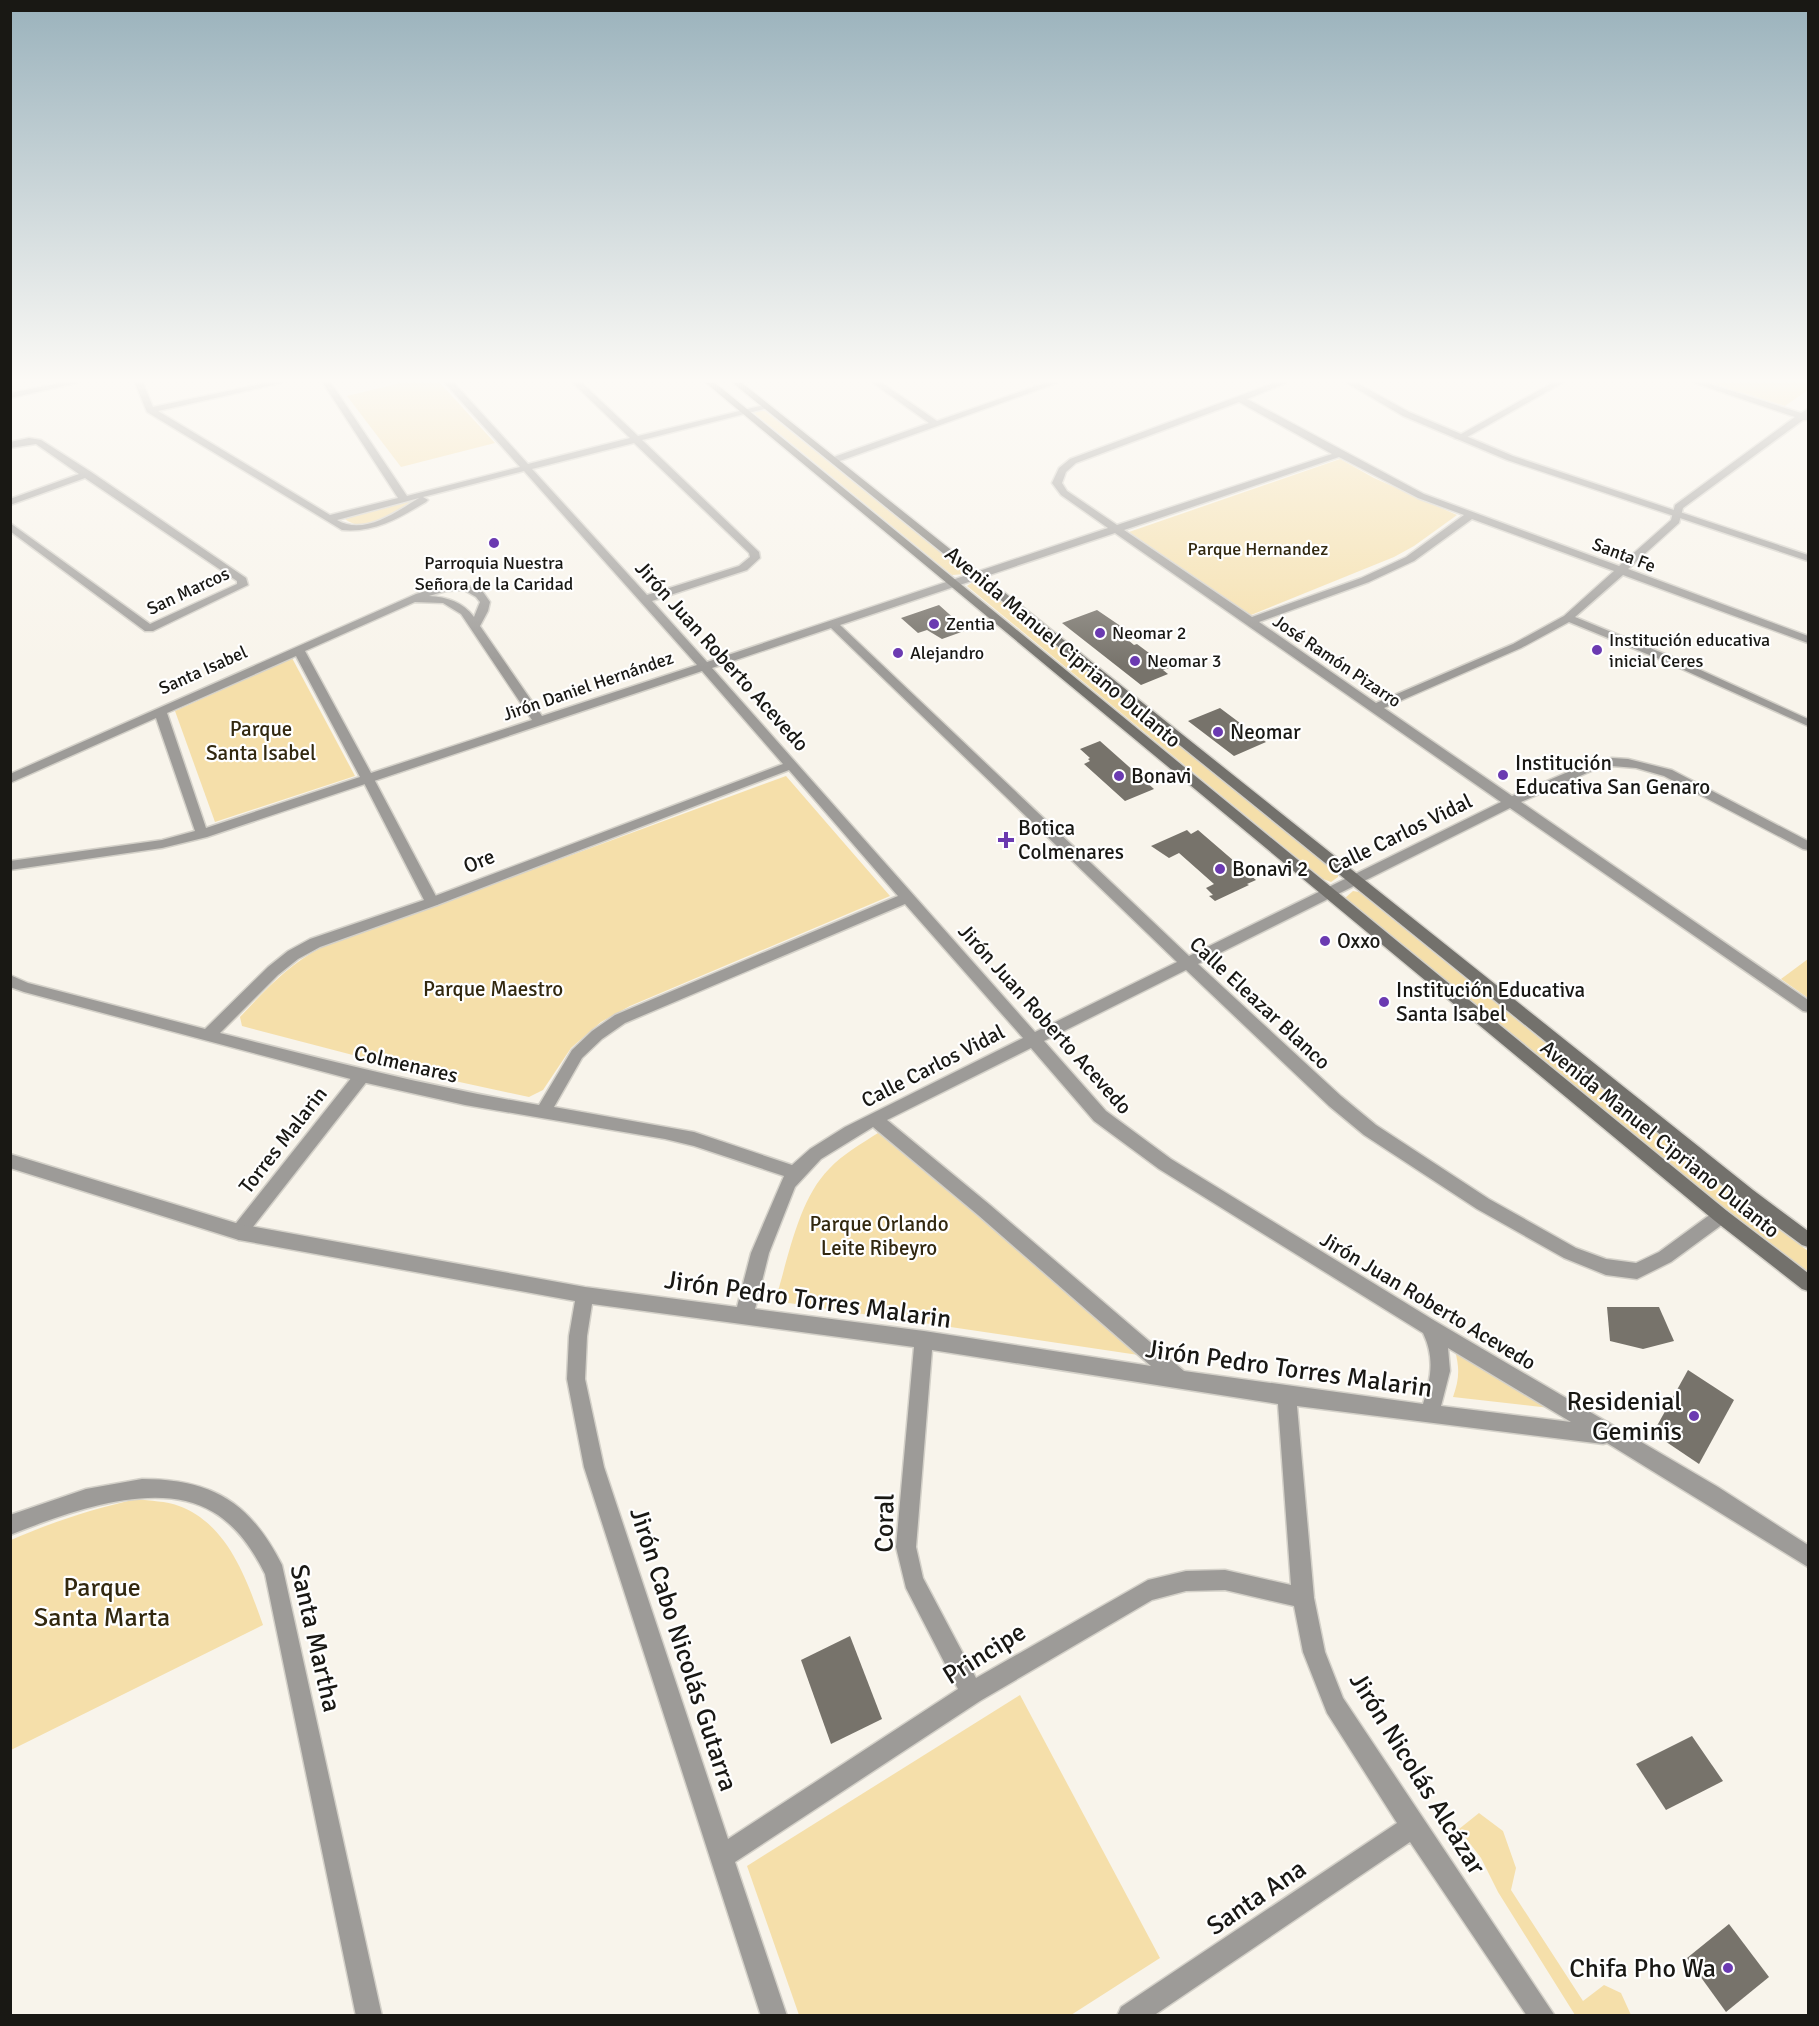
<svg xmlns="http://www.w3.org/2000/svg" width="1819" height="2026" viewBox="0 0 1819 2026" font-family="Signika,sans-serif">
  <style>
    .green { fill: #f5dfaa }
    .building { fill: #77736b }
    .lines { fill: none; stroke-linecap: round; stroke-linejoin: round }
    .pedestrian-casing { stroke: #d4d1c9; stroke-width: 3 }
    .minor-casing { stroke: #d4d1c9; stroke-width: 3 }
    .tertiary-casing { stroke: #d4d1c9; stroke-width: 3 }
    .secondary-casing { stroke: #d4d1c9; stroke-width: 3 }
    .pedestrian { fill: #9d9b98; fill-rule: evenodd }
    .minor { fill: #9d9b98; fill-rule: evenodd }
    .tertiary { fill: #9d9b98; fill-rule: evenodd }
    .secondary { fill: #73716c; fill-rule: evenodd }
    .poi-dot { fill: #6b3ab1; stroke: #fff; stroke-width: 2 }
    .labels { text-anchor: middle; stroke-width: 4.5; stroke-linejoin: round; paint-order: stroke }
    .far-park-label { font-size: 18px; fill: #32280f; stroke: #fff }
    .far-street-label { font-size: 18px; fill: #191814; stroke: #fff }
    .far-poi-label { font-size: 18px; fill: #191814; stroke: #fff; text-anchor: start }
    .street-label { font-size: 21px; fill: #191814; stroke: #fff }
    .park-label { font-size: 21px; fill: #32280f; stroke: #fff }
    .poi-label { font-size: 21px; fill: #191814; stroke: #fff; text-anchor: start }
    .near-street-label { font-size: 26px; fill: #191814; stroke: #fff }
    .near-poi-label { font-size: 26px; fill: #191814; stroke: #fff; text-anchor: end }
    .near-park-label { font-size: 26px; fill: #32280f; stroke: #fff }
  </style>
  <rect width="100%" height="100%" fill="#f8f4eb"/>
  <g class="green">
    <polygon points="400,383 440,383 495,443 401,467 347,396"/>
    <polygon points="1711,383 1808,383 1808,390 1785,406"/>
    <polygon points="760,411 765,411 967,572 965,574 952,575 754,413"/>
    <polygon points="1340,459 1374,478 1457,515 1414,546 1394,557 1251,615 1129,532"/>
    <path d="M415 498 413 503C393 514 363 537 343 517Z"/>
    <polygon points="973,582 979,583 1338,874 1338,877 1331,882 1323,879 967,586"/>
    <polygon points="292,658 355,776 215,822 175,711"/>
    <path d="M786 776 890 896 630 1006 601 1022 571 1048 543 1090 529 1097 441 1078 242 1026 240 1017C265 990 288 965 322 947Z"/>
    <polygon points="1353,891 1359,892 1729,1192 1808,1251 1808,1273 1718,1204 1345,898"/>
    <polygon points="1808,959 1808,998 1781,979"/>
    <path d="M878 1133 1145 1356 775 1301C788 1260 798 1200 829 1169 843 1154 861 1144 878 1133Z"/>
    <path d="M1455 1351 1550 1408 1453 1397C1459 1380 1460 1369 1455 1351Z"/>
    <path d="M137 1499C150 1501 166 1501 179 1506 228 1524 247 1580 263 1625L11 1750V1540C52 1522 92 1509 137 1499Z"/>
    <polygon points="1020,1695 1160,1958 1071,2015 799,2015 747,1866"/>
    <polygon points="1479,1813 1503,1831 1516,1868 1511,1890 1583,2001 1604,1985 1621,1993 1631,2015 1575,2015 1498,1892 1481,1858 1459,1829"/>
  </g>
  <g class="building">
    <polygon points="939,605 967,630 942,639 927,630 918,633 901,618"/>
    <polygon points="1097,610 1122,627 1119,628 1133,638 1128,640 1134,645 1137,644 1169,668 1163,670 1168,674 1141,685 1062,623"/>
    <polygon points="1220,708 1244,726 1232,731 1235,733 1247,728 1266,742 1234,756 1188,721"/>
    <polygon points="1100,741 1154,789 1125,801 1084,764 1090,761 1088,759 1090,758 1080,749"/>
    <polygon points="1187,830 1191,834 1198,830 1256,880 1247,884 1249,885 1215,901 1209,896 1213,895 1206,888 1214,884 1179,853 1169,858 1151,846"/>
    <polygon points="1607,1307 1659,1307 1674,1341 1643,1349 1610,1341"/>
    <polygon points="1688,1370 1734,1400 1699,1464 1653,1433"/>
    <polygon points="850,1636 882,1719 831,1744 801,1660"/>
    <polygon points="1692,1736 1723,1781 1666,1810 1636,1764"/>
    <polygon points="1729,1924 1769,1977 1726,2012 1687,1958"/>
  </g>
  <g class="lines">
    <g class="pedestrian-casing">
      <g id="pedestrian">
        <polygon points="368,775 374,779 439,902 437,905 427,905 425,902 362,779"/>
        <polygon points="362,1070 368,1072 370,1076 368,1080 245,1237 239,1240 233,1237 230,1232 233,1227 356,1072"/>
      </g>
    </g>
    <g class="minor-casing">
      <g id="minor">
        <polygon points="61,383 77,383 10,398 10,393"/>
        <path d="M135 383H143L153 407 265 383H281L158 411 330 515 398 498 323 383H331L407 496 520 467 445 383H454L528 464 630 438 573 383H582L638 436 768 404V408L642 440 759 552 760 558 747 570 652 601 707 662 1108 528 1061 495 1052 483 1059 468 1070 459 1274 383H1286L1247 399 1424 494 1619 566 1671 520 1675 505 1795 417 1695 383H1707L1801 413 1808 409V420H1803L1683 508 1679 523 1628 569 1808 636V643L1623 575 1575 617 1672 657 1808 719V726L1664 661 1569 622 1521 648 1384 708 1512 796 1589 763 1612 758 1628 759 1672 770 1808 841V850L1803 849 1664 776 1636 768 1612 766 1596 769 1521 802 1808 1000V1012L1803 1011 1510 808 1198 964 1341 1096 1376 1125 1489 1199 1576 1248 1606 1259 1636 1263 1659 1252 1715 1211 1721 1209 1727 1211 1730 1216 1727 1221 1671 1262 1637 1279 1606 1275 1564 1258 1477 1209 1364 1135 1329 1106 1186 970 1044 1041 1106 1111 1171 1159 1435 1321 1718 1487 1808 1545V1567L1607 1443 1603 1444 1297 1406 1314 1598 1325 1652 1343 1698 1555 2016H1527L1410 1842 1153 2016H1117L1121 2007 1397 1823 1327 1713 1303 1652 1294 1606 1225 1590 1186 1591 1152 1600 980 1701 735 1862 787 2016H761L584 1467 567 1379 569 1336 575 1301 239 1240 10 1168V1154L239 1224 585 1287 737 1307 751 1253 784 1176 694 1146 665 1139 465 1105 362 1082 24 992 10 987V975L28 983 205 1029 268 967 288 951 310 939 427 899 783 764 702 671 207 837 162 848 10 870V861L162 840 195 831 156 718 10 783V774L416 594 446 585 464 584 483 592 490 602 488 611 480 626 542 716 697 665 524 471 423 497 428 500 426 502C399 518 375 533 342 530L147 412ZM1239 402 1332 454 1117 525 1067 491 1062 483 1066 472 1076 463ZM634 443 749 553 750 557 739 566 647 595 532 469ZM1339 457 1418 498 1464 515 1406 557 1361 578 1252 617 1124 530ZM419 498C396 512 364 536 337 520ZM1472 519 1614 571 1564 616 1513 644 1376 703 1259 622 1369 582 1414 561ZM1115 533 1501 802 1189 956 840 625ZM464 590 476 597 480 602 474 617C463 602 447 597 429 596L446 591ZM415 602 443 603 461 614 532 720 371 773 305 651ZM831 628 1177 962 1035 1032 712 668ZM296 656 360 777 206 828 167 713ZM789 770 898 896 615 1015 592 1031 572 1050 539 1105C431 1087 326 1060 220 1033L278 975 298 959 320 947 437 905ZM905 904 1023 1038 845 1127 810 1149 792 1165 694 1132 554 1107 582 1058 602 1039 625 1023ZM1031 1048 1094 1121 1159 1169 1423 1333C1435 1358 1431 1378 1423 1404L1184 1371 990 1205 887 1120ZM873 1127 978 1215 1151 1366 924 1331 755 1309 769 1253 795 1187 821 1159ZM592 1304 914 1347 896 1547 906 1588 958 1689 728 1839 604 1467 585 1379 587 1336ZM1448 1348 1571 1422 1441 1406 1450 1371ZM932 1350 1278 1404 1291 1585 1225 1570 1186 1571 1148 1580 976 1678 923 1578 916 1547Z"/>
        <polygon points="873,383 882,383 937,421 1045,383 1057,383 837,462 831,462 831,458 929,423"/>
        <polygon points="1552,383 1562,383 1462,440 1454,438"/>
        <polygon points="29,438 41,440 91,472 246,578 248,585 153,631 145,631 10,531 10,523 150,624 237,584 237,581 85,478 10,505 10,499 79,474 36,444 10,448 10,442"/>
        <path d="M142 1479C212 1479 250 1502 282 1565L382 2016H356L265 1574C253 1550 237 1526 213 1512 157 1478 66 1513 10 1535V1515L86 1489Z"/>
      </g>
    </g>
    <g class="tertiary-casing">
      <polygon id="tertiary" points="1347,383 1357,383 1409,412 1513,456 1808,555 1808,561 1507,460 1403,416"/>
    </g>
    <g class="secondary-casing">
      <g id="secondary">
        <polygon points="706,383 715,383 1727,1211 1808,1273 1808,1291 1802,1289 1715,1221"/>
        <polygon points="733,383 742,383 1753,1190 1808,1231 1808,1247 1802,1245 1741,1200"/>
      </g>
    </g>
    <use href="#pedestrian" class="pedestrian"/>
    <use href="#minor" class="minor"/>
    <use href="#tertiary" class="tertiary"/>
    <use href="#secondary" class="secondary"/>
  </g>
  <linearGradient id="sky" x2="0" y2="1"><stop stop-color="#9ab2bc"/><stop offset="0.57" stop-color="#fcfaf6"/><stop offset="1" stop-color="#fcfaf6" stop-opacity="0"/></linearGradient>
  <rect width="1819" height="667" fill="url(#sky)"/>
  <g class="poi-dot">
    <circle cx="494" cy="543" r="6"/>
    <circle cx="934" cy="624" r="6"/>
    <circle cx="1100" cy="633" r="6"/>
    <circle cx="1597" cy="650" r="6"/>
    <circle cx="898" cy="653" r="6"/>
    <circle cx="1135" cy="661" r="6"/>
    <circle cx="1218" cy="732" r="6"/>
    <circle cx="1503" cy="775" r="6"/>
    <circle cx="1119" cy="776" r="6"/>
    <path d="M1003 831h6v6h6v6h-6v6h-6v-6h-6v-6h6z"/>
    <circle cx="1220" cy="869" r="6"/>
    <circle cx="1325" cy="941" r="6"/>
    <circle cx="1384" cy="1002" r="6"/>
    <circle cx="1694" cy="1416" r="6"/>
    <circle cx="1728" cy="1968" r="6"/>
  </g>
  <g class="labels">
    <g class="far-park-label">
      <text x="1258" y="555">Parque Hernandez</text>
    </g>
    <g class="far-street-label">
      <text transform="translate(1624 555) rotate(21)" y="6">Santa Fe</text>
      <text transform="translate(188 591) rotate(-25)" y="6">San Marcos</text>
      <text transform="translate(1337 661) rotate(34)" y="6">José Ramón Pizarro</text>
      <text transform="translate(203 670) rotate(-24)" y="6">Santa Isabel</text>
      <text transform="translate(588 686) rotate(-19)" y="6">Jirón Daniel Hernández</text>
    </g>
    <g class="far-poi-label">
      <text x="494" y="569" text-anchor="middle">Parroquia Nuestra<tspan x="494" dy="21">Señora de la Caridad</tspan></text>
      <text x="946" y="630">Zentia</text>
      <text x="1112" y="639">Neomar 2</text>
      <text x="1609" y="646">Institución educativa<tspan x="1609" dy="21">inicial Ceres</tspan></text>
      <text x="910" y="659">Alejandro</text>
      <text x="1147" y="667">Neomar 3</text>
    </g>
    <g class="street-label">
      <text transform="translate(1063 647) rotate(40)" y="7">Avenida Manuel Cipriano Dulanto</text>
      <text transform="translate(722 656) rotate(48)" y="7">Jirón Juan Roberto Acevedo</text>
      <text transform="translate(1400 834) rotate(-26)" y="7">Calle Carlos Vidal</text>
      <text transform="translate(479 861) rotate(-22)" y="7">Ore</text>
      <text transform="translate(1260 1003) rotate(43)" y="7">Calle Eleazar Blanco</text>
      <text transform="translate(1045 1019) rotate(48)" y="7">Jirón Juan Roberto Acevedo</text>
      <text transform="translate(406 1064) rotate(13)" y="7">Colmenares</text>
      <text transform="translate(933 1066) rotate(-27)" y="7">Calle Carlos Vidal</text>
      <text transform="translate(1660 1139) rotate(39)" y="7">Avenida Manuel Cipriano Dulanto</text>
      <text transform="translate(283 1140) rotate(-52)" y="7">Torres Malarin</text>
      <text transform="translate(1428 1301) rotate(31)" y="7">Jirón Juan Roberto Acevedo</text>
    </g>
    <g class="park-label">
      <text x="261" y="736">Parque<tspan x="261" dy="24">Santa Isabel</tspan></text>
      <text x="493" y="996">Parque Maestro</text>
      <text x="879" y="1231">Parque Orlando<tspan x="879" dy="24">Leite Ribeyro</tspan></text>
    </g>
    <g class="poi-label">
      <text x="1230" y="739">Neomar</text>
      <text x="1515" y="770">Institución<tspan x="1515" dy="24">Educativa San Genaro</tspan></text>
      <text x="1131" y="783">Bonavi</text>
      <text x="1018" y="835">Botica<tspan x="1018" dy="24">Colmenares</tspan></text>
      <text x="1232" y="876">Bonavi 2</text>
      <text x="1337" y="948">Oxxo</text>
      <text x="1396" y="997">Institución Educativa<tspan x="1396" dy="24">Santa Isabel</tspan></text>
    </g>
    <g class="near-street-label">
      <text transform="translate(808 1299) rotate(8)" y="9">Jirón Pedro Torres Malarin</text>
      <text transform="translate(1289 1368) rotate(8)" y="9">Jirón Pedro Torres Malarin</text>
      <text transform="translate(884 1523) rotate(-89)" y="9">Coral</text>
      <text transform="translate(316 1638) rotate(77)" y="9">Santa Martha</text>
      <text transform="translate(684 1649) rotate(72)" y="9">Jirón Cabo Nicolás Gutarra</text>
      <text transform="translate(984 1653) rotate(-32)" y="9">Principe</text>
      <text transform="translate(1418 1773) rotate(58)" y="9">Jirón Nicolás Alcázar</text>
      <text transform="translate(1256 1897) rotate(-34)" y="9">Santa Ana</text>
    </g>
    <g class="near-poi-label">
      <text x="1682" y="1410">Residenial<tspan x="1682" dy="30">Geminis</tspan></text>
      <text x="1716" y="1977">Chifa Pho Wa</text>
    </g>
    <g class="near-park-label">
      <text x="102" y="1596">Parque<tspan x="102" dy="30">Santa Marta</tspan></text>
    </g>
  </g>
  <rect width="1819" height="2026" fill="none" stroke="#191814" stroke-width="24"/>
</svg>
